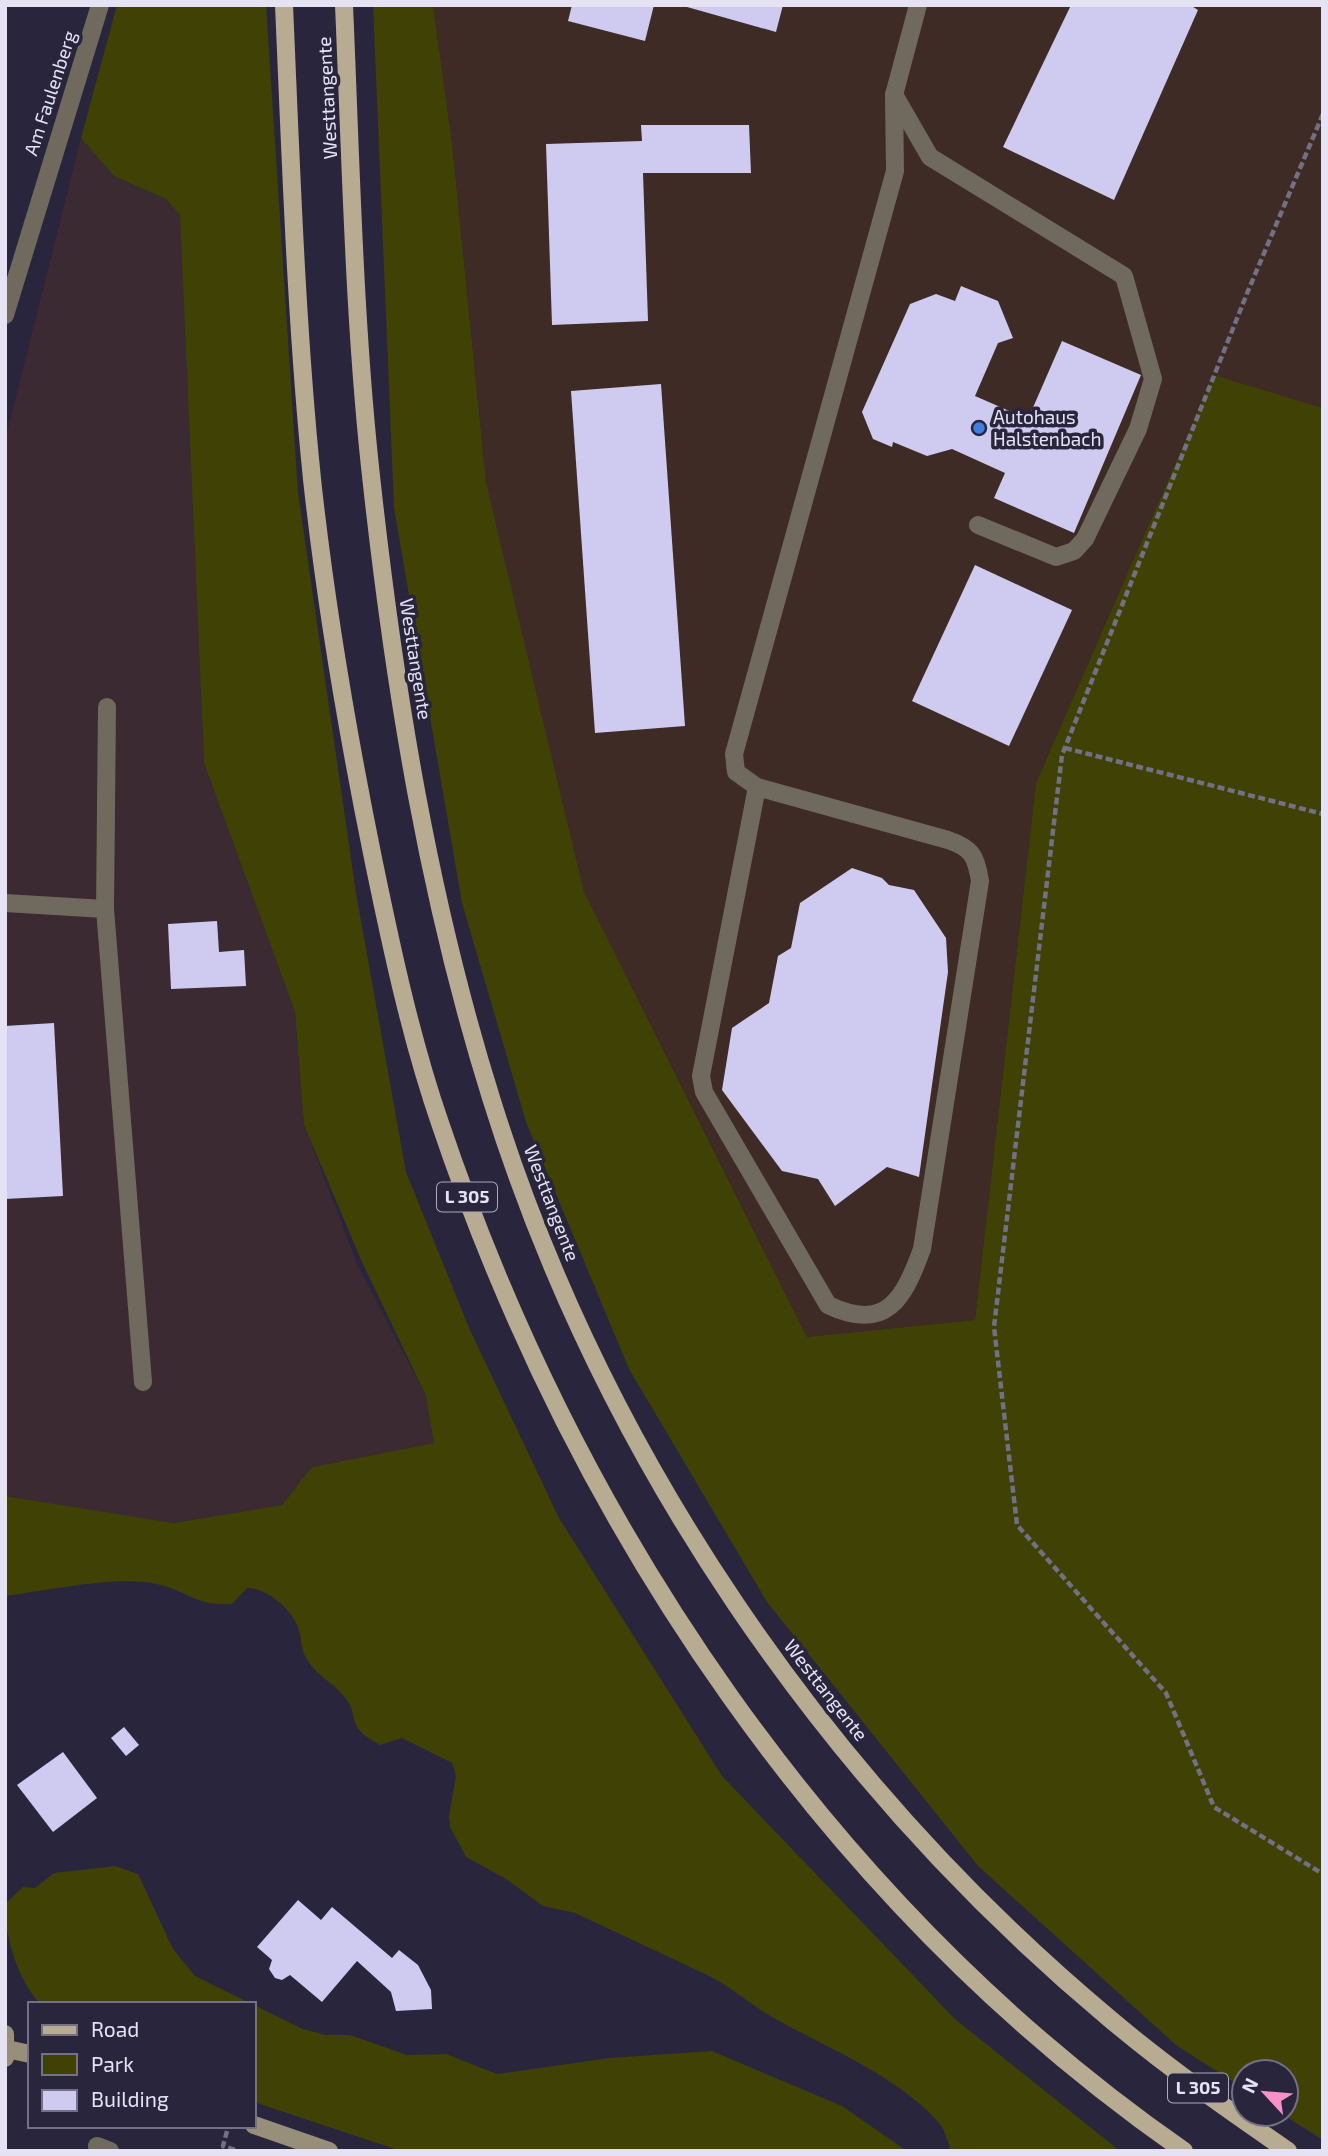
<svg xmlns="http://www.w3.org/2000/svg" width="1328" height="2156" viewBox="0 0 1328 2156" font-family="'Exo 2',sans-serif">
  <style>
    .commercial { fill: #3c2a32 }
    .industrial { fill: #3e2b25 }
    .green { fill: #3f4105 }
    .building { fill: #cfcbf0 }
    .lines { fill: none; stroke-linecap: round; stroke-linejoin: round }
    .path { stroke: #727084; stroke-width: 4.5; stroke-dasharray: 7 3.5; stroke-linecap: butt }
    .lane { stroke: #706a5e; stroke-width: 18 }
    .street { stroke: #706a5e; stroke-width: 18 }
    .secondary { stroke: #988f7b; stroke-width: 18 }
    .primary { stroke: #b7ab92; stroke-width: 18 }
    .shop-dot { fill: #3f7fe0; stroke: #28253d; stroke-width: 2.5 }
    .labels { text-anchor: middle; stroke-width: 7; stroke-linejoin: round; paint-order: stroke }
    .shield { fill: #28253d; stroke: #acaabc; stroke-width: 2 }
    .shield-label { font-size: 18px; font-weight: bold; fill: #e5e3f3 }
    .street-label { font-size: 19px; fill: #e5e3f3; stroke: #28253d }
    .poi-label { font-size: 19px; fill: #e5e3f3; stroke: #28253d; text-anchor: start }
  </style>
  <rect width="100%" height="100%" fill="#28253d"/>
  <polygon class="commercial" points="81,138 114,176 166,199 180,215 204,763 295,1012 304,1125 358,1266 426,1396 434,1443 312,1467 282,1505 170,1523 5,1496 5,440"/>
  <polygon class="industrial" points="433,5 1323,5 1323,408 1214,375 1036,783 975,1320 807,1337 584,892 486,482 452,143"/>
  <g class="green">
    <path d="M117 5H266L298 492 356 893 406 1172 470 1330 559 1518 722 1776 955 2019 1120 2151H948L950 2147C947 2139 944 2129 939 2123 898 2076 825 2047 772 2017 748 2003 729 1985 705 1974L575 1913 543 1906 506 1879 466 1857 450 1827 449 1816 456 1776 452 1763 402 1738 380 1745C342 1724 363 1719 343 1695 333 1683 316 1675 308 1661 301 1652 302 1641 299 1630 293 1610 267 1588 247 1588L232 1604C195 1606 191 1593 161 1585 121 1574 48 1591 5 1596V1496L173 1523 282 1505 312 1467 434 1443 426 1396 362 1262 304 1125 295 1012 204 763 180 215 166 199 114 176 81 138Z"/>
    <polygon points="373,5 433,5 452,143 486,482 584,892 807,1337 975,1320 1036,783 1214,375 1323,408 1323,2140 1282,2114 1286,2114 1286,2072 1244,2072 1244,2089 1176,2045 978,1866 767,1602 629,1369 526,1122 462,903 394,508"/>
    <path d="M115 1866 138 1874 173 1949 195 1976 252 2004H40C17 1978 5 1937 5 1904L23 1887 35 1888 54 1873Z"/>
    <polygon points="254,2005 303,2029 326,2035 350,2035 407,2055 446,2054 497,2074 609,2058 712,2051 842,2106 907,2151 401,2151 254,2102"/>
  </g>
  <g class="building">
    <polygon points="572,5 654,5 645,41 568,21"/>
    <polygon points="680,5 783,5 776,32"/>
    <polygon points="1071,5 1190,5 1198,10 1114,200 1003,147"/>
    <polygon points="641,125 749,125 751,173 643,173 648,321 552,325 546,144 642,141"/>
    <polygon points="961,286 998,301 1013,338 998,343 975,396 1028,419 1062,341 1141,375 1074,533 994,498 1005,473 952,449 927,456 893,442 892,447 873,439 862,412 910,304 936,294 955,301"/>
    <polygon points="661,384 685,726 595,733 571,391"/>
    <polygon points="975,565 1072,610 1009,746 912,701"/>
    <polygon points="852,868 882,878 889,885 914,890 946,938 948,972 919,1177 887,1167 835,1206 818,1179 782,1171 722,1090 732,1028 769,1003 778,956 791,948 800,903"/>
    <polygon points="217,921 219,952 244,950 246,986 171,989 168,924"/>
    <polygon points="54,1023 63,1196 5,1199 5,1026"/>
    <polygon points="124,1727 139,1745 126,1756 111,1738"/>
    <polygon points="63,1752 97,1798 53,1832 17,1785"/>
    <polygon points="298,1900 321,1920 332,1907 392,1958 399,1950 418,1965 431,1990 432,2009 396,2011 391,1992 357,1961 322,2002 290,1975 282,1980 275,1978 269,1969 272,1960 257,1947"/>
  </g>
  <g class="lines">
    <g class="path">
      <polyline points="1323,114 1248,291 1062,755 994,1327 1017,1525 1166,1693 1214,1807 1323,1874"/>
      <polyline points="1065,748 1323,814"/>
      <polyline points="227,2131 223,2146 238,2151"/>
    </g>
    <g class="lane">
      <polyline points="896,98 930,157 1124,276 1153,379 1138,429 1085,539 1074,551 1056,557 978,525"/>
      <path d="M757 787 701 1076 704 1092 828 1305C887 1333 904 1298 922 1249L980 881C976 856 972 848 948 840L757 787 736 772 734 754 895 171 894 95"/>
      <polyline points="5,903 105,909 107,707"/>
      <polyline points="105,909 143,1382"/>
      <polyline points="97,2146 110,2151"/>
    </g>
    <g class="street">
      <polyline points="894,95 918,5"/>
      <polyline points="5,315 100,5"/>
    </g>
    <g class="secondary">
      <polyline points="5,2034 5,2058"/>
      <polyline points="7,2049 30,2054"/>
      <polyline points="254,2125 329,2151"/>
    </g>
    <g class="primary">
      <path d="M284 5C291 163 296 322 312 479 326 608 348 736 374 863 392 950 411 1039 440 1123 577 1529 829 1904 1184 2151"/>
      <path d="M344 5C351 165 354 326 372 485 395 693 429 901 492 1101 603 1456 825 1781 1110 2019 1167 2067 1227 2109 1288 2151"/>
    </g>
  </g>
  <circle class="shop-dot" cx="979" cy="428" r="7"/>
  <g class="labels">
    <g class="shield">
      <rect x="437" y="1182.5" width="60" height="29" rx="5"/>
      <rect x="1168" y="2073.5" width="60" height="29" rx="5"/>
    </g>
    <g class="shield-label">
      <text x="467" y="1203">L 305</text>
      <text x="1198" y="2094">L 305</text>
    </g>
    <g class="street-label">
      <text transform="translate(50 93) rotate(-72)" y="7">Am Faulenberg</text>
      <text transform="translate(327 98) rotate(-93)" y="7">Westtangente</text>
      <text transform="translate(416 659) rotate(81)" y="7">Westtangente</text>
      <text transform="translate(552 1203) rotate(69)" y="7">Westtangente</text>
      <text transform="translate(826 1690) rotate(52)" y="7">Westtangente</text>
    </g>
    <g class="poi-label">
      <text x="993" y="424">Autohaus<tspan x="993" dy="22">Halstenbach</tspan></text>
    </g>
  </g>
  <rect width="1328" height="2156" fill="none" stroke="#e5e3f3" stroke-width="14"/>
  <rect x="28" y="2002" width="228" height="126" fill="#28253d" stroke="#747186" stroke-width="2"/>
  <rect x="42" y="2025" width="35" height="10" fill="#b7ab92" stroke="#747186" stroke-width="2"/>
  <text x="91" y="2037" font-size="21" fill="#e5e3f3">Road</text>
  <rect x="42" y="2054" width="35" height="21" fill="#3f4105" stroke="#747186" stroke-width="2"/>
  <text x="91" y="2072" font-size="21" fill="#e5e3f3">Park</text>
  <rect x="42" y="2090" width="35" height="21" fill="#cfcbf0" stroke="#747186" stroke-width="2"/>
  <text x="91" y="2107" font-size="21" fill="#e5e3f3">Building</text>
  <g transform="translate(1265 2093) rotate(296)"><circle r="33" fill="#28253d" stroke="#747186" stroke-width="2"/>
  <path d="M0-5L12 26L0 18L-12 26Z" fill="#f890cc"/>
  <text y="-10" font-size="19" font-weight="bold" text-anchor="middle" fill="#e5e3f3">N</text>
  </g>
</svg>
